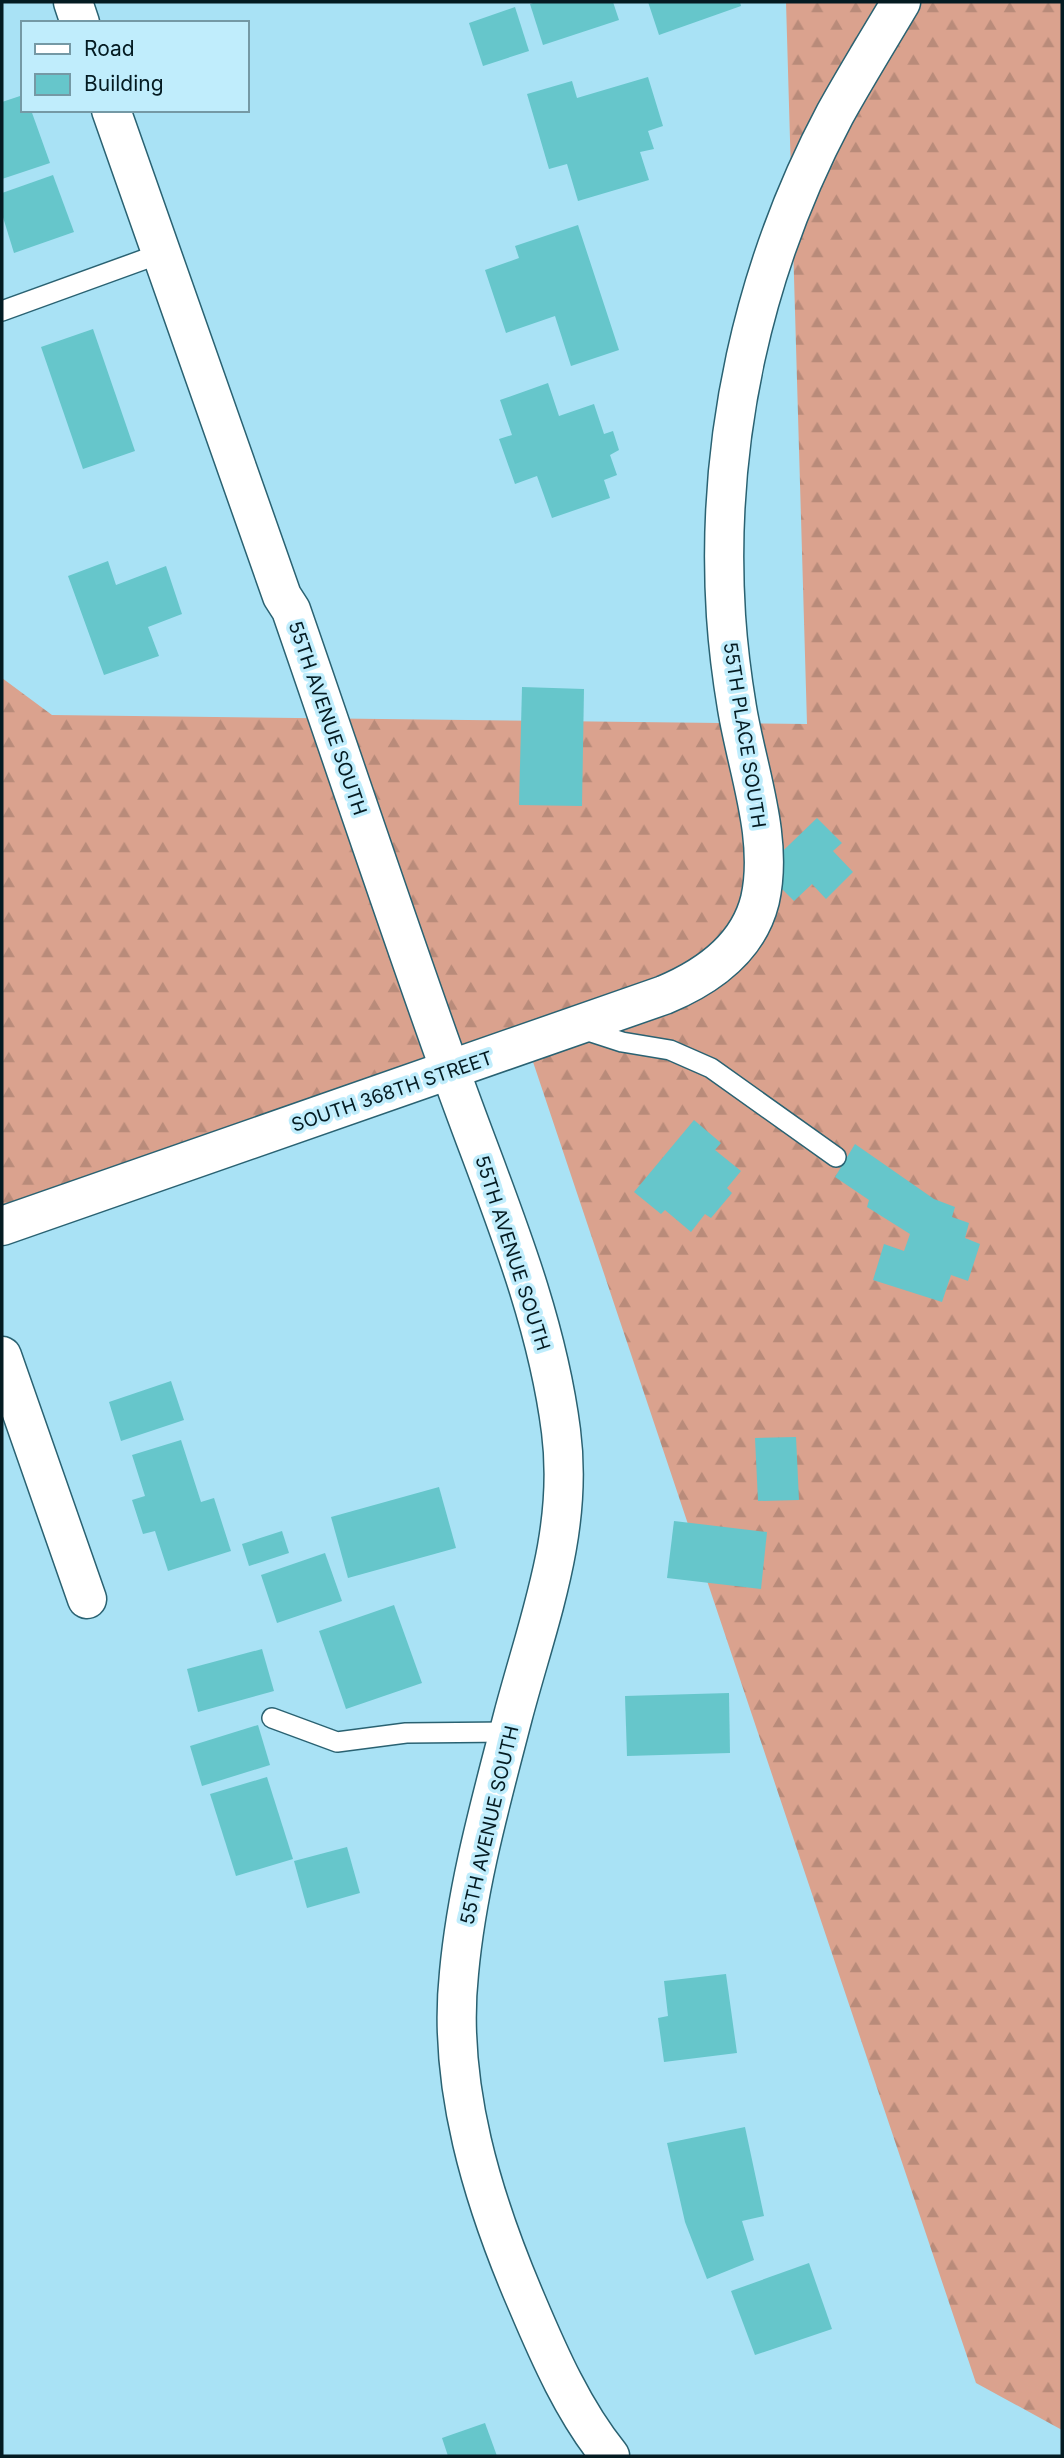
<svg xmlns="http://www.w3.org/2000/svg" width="1064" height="2458" viewBox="0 0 1064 2458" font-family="Inter,sans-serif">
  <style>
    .forest { fill: url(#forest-firs) }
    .building { fill: #66c6cb }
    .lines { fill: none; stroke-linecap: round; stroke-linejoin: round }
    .lane-casing { stroke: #2a6272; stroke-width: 22 }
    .street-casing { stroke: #2a6272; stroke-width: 41 }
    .lane { stroke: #fff; stroke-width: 19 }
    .street { stroke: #fff; stroke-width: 38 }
    .labels { text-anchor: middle; stroke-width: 7; stroke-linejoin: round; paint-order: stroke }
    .street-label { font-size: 19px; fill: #041b22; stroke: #c0edfc }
  </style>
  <defs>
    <pattern id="forest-firs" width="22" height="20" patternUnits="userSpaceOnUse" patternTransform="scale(1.75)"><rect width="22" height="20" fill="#daa28e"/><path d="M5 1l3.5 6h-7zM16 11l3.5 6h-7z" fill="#b98b7a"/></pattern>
  </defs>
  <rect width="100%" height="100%" fill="#a9e2f5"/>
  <polygon class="forest" points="786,2 1062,2 1062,2430 976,2383 527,1044 2,1226 2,678 52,715 807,724"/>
  <g class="building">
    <polygon points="536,2 613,2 619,20 543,45 530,4"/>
    <polygon points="648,2 740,2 741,6 659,35"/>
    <polygon points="515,7 529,51 483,66 469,23"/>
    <polygon points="648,77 663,126 648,131 654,149 640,152 649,180 578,201 567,164 549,169 527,94 572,81 577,98"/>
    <polygon points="23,95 23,110 31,110 50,163 2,179 2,102"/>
    <polygon points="53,175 74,232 14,253 2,214 2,193"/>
    <polygon points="578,225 619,350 571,366 555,316 506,333 485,270 519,258 515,246"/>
    <polygon points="93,329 135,451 83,469 41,347"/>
    <polygon points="548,383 559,416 594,404 604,434 613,431 619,450 610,455 617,475 604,480 610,498 552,518 537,476 515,484 499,439 512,435 500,400"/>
    <polygon points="108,561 116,585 166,566 182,614 148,627 159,656 104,675 68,576"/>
    <polygon points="522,687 584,689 582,806 519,805"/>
    <polygon points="817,818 842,843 833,851 853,872 826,899 812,884 794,901 763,870"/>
    <polygon points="694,1120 721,1143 715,1150 741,1171 727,1188 732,1193 711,1218 705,1214 691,1232 665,1210 661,1214 634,1192"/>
    <polygon points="855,1144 934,1199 955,1207 952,1217 969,1223 965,1238 980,1244 968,1281 951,1275 942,1302 873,1280 884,1244 904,1251 910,1234 867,1207 869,1200 835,1177"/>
    <polygon points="171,1381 184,1420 121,1441 109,1402"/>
    <polygon points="796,1437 799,1500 758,1501 755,1438"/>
    <polygon points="181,1440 201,1502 214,1498 231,1551 168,1571 155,1531 143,1534 132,1500 145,1496 132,1455"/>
    <polygon points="439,1487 456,1548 348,1578 331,1517"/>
    <polygon points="674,1521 767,1532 761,1589 667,1578"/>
    <polygon points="282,1531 289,1553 249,1566 242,1544"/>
    <polygon points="325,1553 342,1601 277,1623 261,1575"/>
    <polygon points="394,1605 422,1683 346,1709 319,1631"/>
    <polygon points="262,1649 274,1691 198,1712 187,1669"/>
    <polygon points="729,1693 730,1753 627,1756 625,1696"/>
    <polygon points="258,1725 270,1765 202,1786 190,1746"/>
    <polygon points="267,1777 293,1859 236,1876 210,1794"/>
    <polygon points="347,1847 360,1893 307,1908 294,1861"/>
    <polygon points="726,1974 737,2053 664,2062 658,2018 668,2016 664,1981"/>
    <polygon points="745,2127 764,2216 742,2221 754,2260 707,2279 685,2222 667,2143"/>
    <polygon points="809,2263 832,2329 755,2355 731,2291"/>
    <polygon points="485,2423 497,2456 448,2456 442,2438"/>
  </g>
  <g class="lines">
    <g class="lane-casing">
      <g id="lane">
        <polyline points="2,311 162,253"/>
        <polyline points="579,1028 622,1042 670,1050 711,1068 836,1157"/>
        <polyline points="272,1718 337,1742 406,1733 509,1732"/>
      </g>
    </g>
    <g class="street-casing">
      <g id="street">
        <polyline points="73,2 80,23"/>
        <path d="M111 110 282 596 291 610C344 763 395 917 450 1070 492 1189 545 1305 561 1431 574 1532 538 1621 513 1716 491 1801 467 1886 459 1973 447 2085 483 2201 527 2303 549 2355 574 2412 610 2456"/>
        <path d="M2 1226 664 995C707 977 748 949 760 900 774 838 747 769 737 708 732 678 728 646 726 616 715 442 753 268 835 114 856 76 879 39 901 2"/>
        <polyline points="2,1356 87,1599"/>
      </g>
    </g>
    <use href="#lane" class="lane"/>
    <use href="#street" class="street"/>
  </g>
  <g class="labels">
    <g class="street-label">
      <text transform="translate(328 718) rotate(71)" y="7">55TH AVENUE SOUTH</text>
      <text transform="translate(745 735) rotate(81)" y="7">55TH PLACE SOUTH</text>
      <text transform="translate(392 1091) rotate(-19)" y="7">SOUTH 368TH STREET</text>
      <text transform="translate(513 1253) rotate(72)" y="7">55TH AVENUE SOUTH</text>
      <text transform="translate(489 1825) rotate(-77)" y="7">55TH AVENUE SOUTH</text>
    </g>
  </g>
  <rect width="1064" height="2458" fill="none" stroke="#041b22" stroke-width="7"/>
  <rect x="21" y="21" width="228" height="91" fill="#c0edfc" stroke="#7599a5" stroke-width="2"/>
  <rect x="35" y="44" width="35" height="10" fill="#ffffff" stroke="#7599a5" stroke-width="2"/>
  <text x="84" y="56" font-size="21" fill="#041b22">Road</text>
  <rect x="35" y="74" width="35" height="21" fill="#66c6cb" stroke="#7599a5" stroke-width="2"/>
  <text x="84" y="91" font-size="21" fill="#041b22">Building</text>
</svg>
